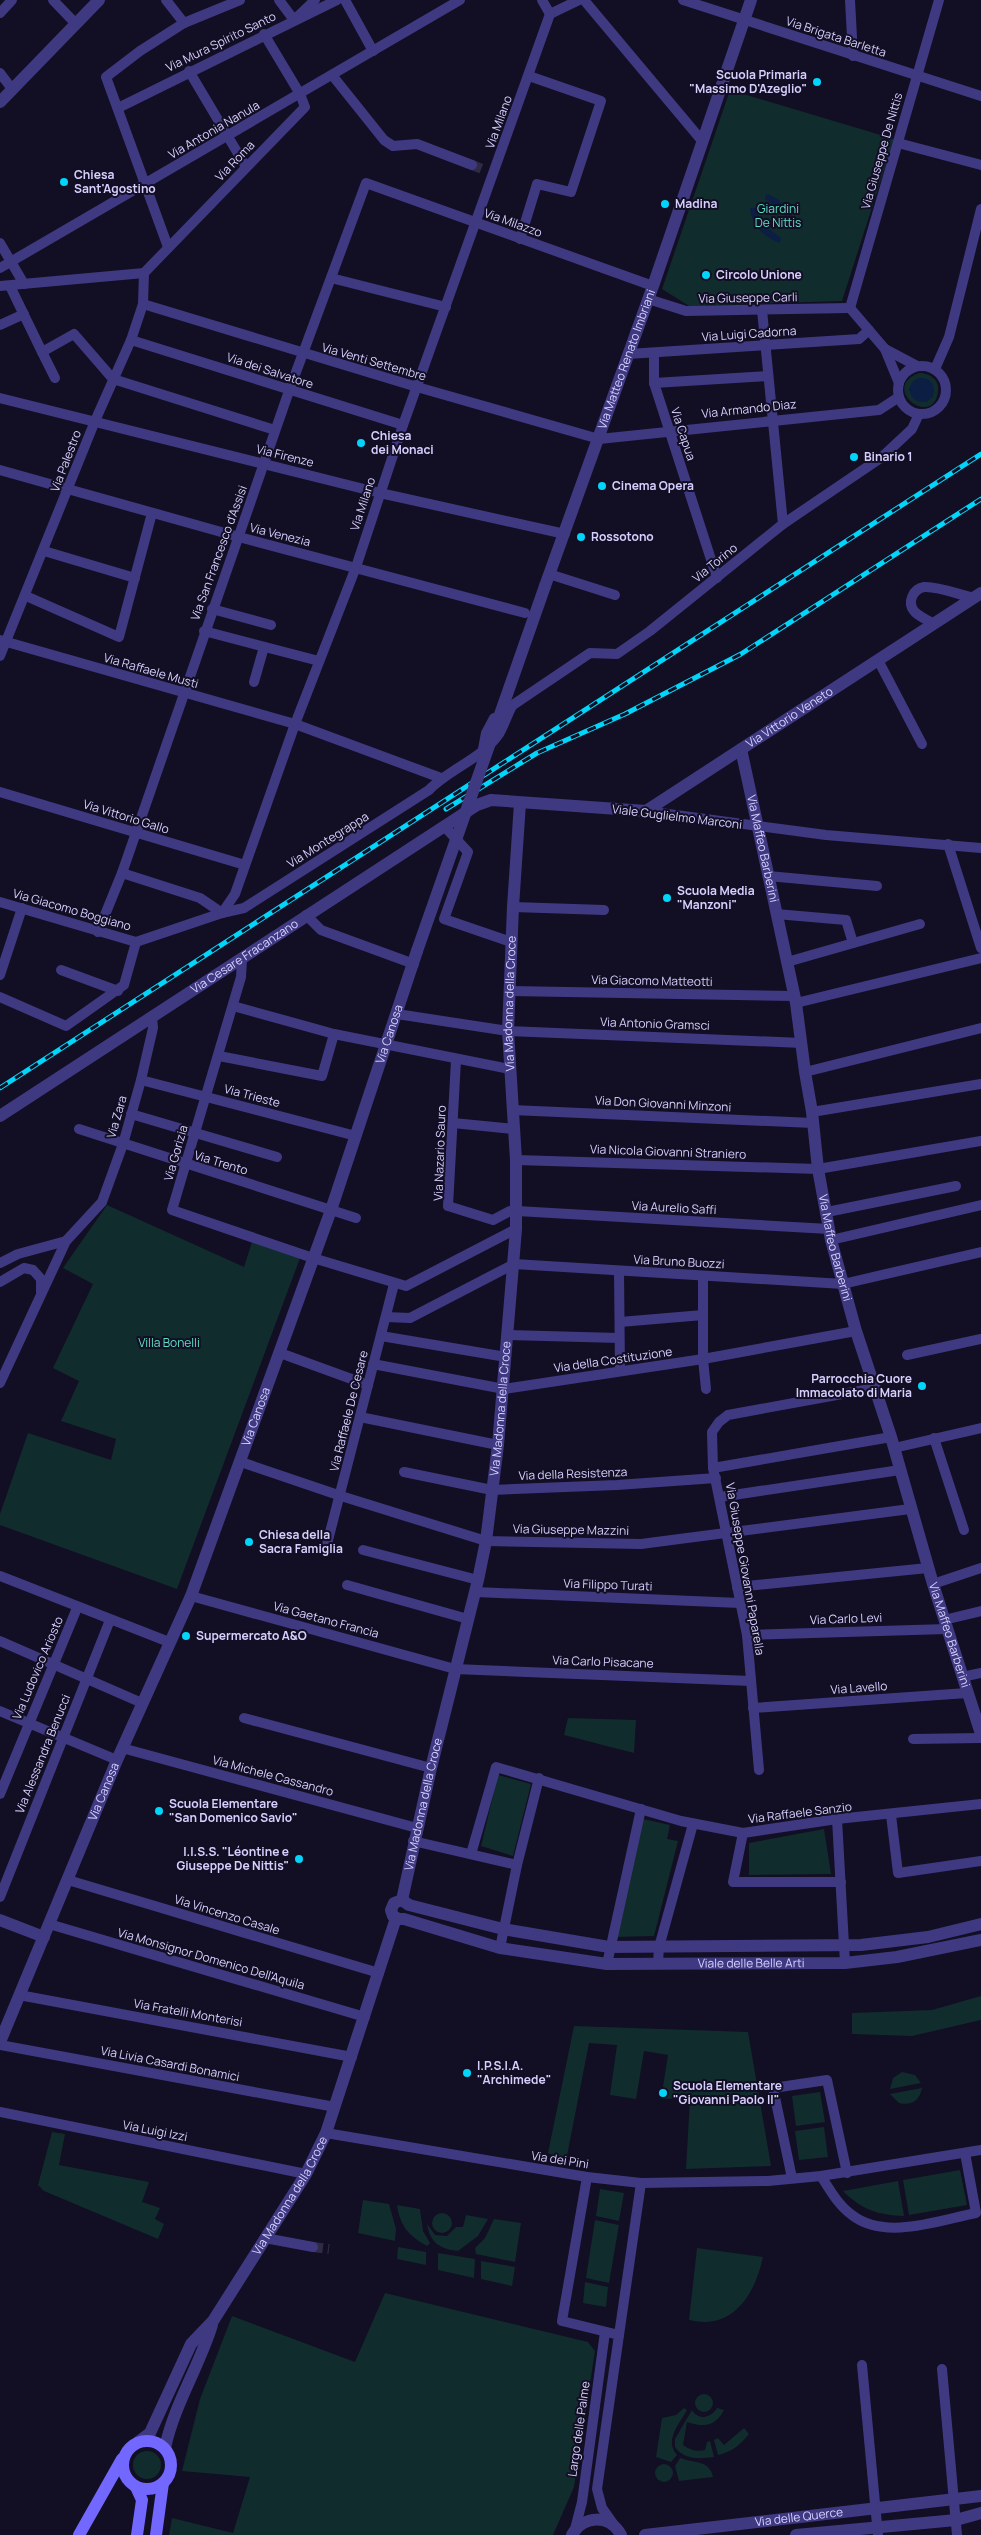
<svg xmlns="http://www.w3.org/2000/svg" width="981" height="2535" viewBox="0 0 981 2535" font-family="Manrope,sans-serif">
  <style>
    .green { fill: #112c2d; fill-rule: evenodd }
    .water { fill: #0c1e44 }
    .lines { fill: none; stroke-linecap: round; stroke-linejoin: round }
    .minor-tunnel { stroke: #302b44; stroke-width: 10; stroke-dasharray: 10 5; stroke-linecap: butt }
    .minor { stroke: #3f3982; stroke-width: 10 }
    .tertiary { stroke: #3f3982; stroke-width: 12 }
    .secondary { stroke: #7267ff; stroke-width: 12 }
    .rail-casing { stroke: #01d5fa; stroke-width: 5 }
    .rail { stroke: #120e23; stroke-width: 3; stroke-dasharray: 9; stroke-linecap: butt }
    .tertiary-bridge { stroke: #3f3982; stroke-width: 12 }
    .poi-dot { fill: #01d5fa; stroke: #120e23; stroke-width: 2 }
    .labels { text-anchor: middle; stroke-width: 4; stroke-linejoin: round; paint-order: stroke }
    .street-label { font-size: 12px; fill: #d7d0ff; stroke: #120e23 }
    .poi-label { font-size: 12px; font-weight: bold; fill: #d7d0ff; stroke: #120e23; text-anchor: start }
    .park-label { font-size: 12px; fill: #5cdfc4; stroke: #120e23 }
  </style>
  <rect width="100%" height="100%" fill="#120e23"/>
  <g class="green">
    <polygon points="730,90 894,139 842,301 689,306 662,289"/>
    <path d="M919 373C929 373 940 379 938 392 933 429 879 388 919 373ZM921 378 932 384 933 396 926 402 909 390 914 381Z"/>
    <polygon points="107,1205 244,1267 252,1242 300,1258 177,1589 0,1525 0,1514 28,1433 111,1460 116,1439 61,1421 79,1381 53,1368 93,1284 63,1268"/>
    <polygon points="568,1718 636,1720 634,1753 564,1735"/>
    <polygon points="498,1775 531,1784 513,1856 481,1846"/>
    <polygon points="643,1819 670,1825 667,1839 678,1841 654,1936 615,1937"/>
    <polygon points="824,1829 831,1874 749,1875 749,1843"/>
    <polygon points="981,1996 981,2020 912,2036 852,2034 852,2013 932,2010"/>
    <polygon points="574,2026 748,2032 771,2166 686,2169 690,2098 661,2099 668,2055 644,2051 636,2099 610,2095 617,2045 589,2043 566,2161 548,2153"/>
    <polygon points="902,2072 915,2075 921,2083 890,2089 893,2078"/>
    <path d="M922 2088C919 2101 912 2106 899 2103L890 2094Z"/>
    <polygon points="820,2092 825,2122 796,2126 792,2096"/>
    <polygon points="824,2127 828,2157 799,2160 795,2131"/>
    <polygon points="52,2132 65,2134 59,2165 149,2182 142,2202 160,2208 155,2219 164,2224 158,2239 44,2191 38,2185"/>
    <polygon points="960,2170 967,2205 909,2215 903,2180"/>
    <path d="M898 2181 904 2216C878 2215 862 2210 843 2191Z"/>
    <polygon points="600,2189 624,2193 619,2221 596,2216"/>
    <polygon points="363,2200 389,2204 396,2229 395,2241 358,2233"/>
    <path d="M397 2205 420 2209 423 2231 430 2243 427 2246C409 2236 400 2226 397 2205Z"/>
    <circle cx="442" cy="2223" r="10"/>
    <path d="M466 2215 488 2219 478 2236 458 2251C440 2249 430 2243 427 2224L435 2235 447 2236 456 2227H463Z"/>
    <polygon points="494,2219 521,2223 515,2262 476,2254 475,2248 485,2238"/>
    <polygon points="595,2220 619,2225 609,2283 586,2278"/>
    <polygon points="398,2247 426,2252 426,2265 397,2259"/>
    <path d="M697 2248 763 2257C755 2294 733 2331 689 2320Z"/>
    <polygon points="438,2253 475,2259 474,2278 438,2270"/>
    <polygon points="481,2261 515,2267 512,2286 481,2279"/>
    <polygon points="585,2282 608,2287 606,2307 583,2303"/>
    <polygon points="385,2293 588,2342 595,2351 574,2487 553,2535 169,2535 172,2518 233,2533 250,2477 182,2471 200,2399 232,2316 355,2362"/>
    <circle cx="704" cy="2403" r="9"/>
    <path d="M684 2408 687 2410C679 2424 664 2441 677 2455L671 2462 656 2457 662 2418 676 2415Z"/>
    <path d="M717 2408 724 2410C716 2426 704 2428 687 2422L683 2445C690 2450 697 2452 705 2450L707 2442 710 2441 714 2457C700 2459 684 2460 675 2447V2439L692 2410C699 2421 711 2418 717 2408Z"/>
    <path d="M744 2428 749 2434C741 2444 732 2452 718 2455L714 2440 718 2438 724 2445Z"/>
    <circle cx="147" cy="2465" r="14"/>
    <path d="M680 2458C693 2463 710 2460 713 2477L679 2481 675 2466Z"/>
    <circle cx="664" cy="2473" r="9"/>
  </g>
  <g class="water">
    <path d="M766 194C783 199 793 213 797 229H791L781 210 765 199Z"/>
    <path d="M750 208H755L763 224 781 238 780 243C764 237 751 225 750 208Z"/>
    <circle cx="922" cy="390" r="12"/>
  </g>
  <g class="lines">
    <g class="minor-tunnel">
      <polyline points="472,165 485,170"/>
      <polyline points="313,2247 329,2249"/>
    </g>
    <g class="minor">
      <polyline points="53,0 76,24"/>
      <polyline points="166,0 184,23"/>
      <polyline points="279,0 294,20 315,0"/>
      <polyline points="345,0 373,51"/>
      <polyline points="542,0 550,14"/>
      <polyline points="584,0 703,142"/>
      <polyline points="683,0 981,96"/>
      <polyline points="850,0 853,56"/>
      <polyline points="0,13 12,0"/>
      <polyline points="550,14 579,0"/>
      <polyline points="189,71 246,167"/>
      <polyline points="0,73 12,89"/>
      <polyline points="332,75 384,140 393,146 417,144 472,165"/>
      <polyline points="118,108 337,0"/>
      <polyline points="898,143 981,165"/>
      <polyline points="520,239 537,184 571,192 601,101 529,76"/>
      <polyline points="0,243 24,284"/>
      <polyline points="168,247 106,77 140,51 184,23 240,0"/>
      <polyline points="0,268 460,0"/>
      <polyline points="331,278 446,307"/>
      <polyline points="0,286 144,273 305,107 300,94 264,34"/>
      <polyline points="10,286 42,352 74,334 113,379 275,430"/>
      <polyline points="648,299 686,311 850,308"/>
      <polyline points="143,304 417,387 599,439 879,410 899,397"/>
      <polyline points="850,308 939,0"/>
      <polyline points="850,308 885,349 899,383"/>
      <polyline points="762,310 783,524"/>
      <polyline points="0,325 24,314"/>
      <polyline points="131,340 403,425"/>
      <polyline points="885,349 917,366"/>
      <polyline points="42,352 55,378"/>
      <polyline points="654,353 654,383 717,578"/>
      <polyline points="628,354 859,339 869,330"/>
      <circle cx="922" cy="390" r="24"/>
      <polyline points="935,369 949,337 981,209"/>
      <polyline points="654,383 768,376"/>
      <polyline points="0,398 380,493 565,534"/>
      <polyline points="0,470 239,537 525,613"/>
      <polyline points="44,551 135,578"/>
      <polyline points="549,574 615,595"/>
      <polyline points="26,596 119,637 152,513"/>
      <polyline points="212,609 271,625"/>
      <path d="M934 624C928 620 919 617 914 611 907 602 913 589 924 587 939 586 959 595 974 598"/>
      <polyline points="204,631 319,661"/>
      <polyline points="0,640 295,724 441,778"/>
      <polyline points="0,656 95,421 131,340 143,304 144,273"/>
      <polyline points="878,660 922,744"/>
      <polyline points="254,682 264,647"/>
      <polyline points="507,709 590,653 617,654 650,631 783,524 882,457 912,429 919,414"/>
      <polyline points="483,749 486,733 494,718"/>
      <polyline points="0,792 245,865"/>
      <polyline points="646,811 826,835 981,848"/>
      <polyline points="444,826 468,852 444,919 511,942"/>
      <polyline points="948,844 981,948"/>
      <polyline points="122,873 200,898 222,913"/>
      <polyline points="768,876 877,886"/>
      <path d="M0 902 136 942 222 913 244 908 429 790C449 769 482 759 499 734 504 726 507 715 512 706"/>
      <polyline points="513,907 604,910"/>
      <polyline points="222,913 235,894 295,724 356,567 403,425 550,14"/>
      <polyline points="776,914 846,920 853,943"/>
      <polyline points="306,915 321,930 414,964"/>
      <polyline points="98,932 122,873 289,391 366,183 653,286"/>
      <polyline points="242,959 241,977 172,1210 313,1258 406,1286 516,1229"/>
      <polyline points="787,962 920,924"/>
      <polyline points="61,970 118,991"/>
      <polyline points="0,975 22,908"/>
      <polyline points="510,991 794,996"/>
      <polyline points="0,997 66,1026 124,985 136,942"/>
      <polyline points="796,1003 981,958"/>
      <polyline points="233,1006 334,1034 510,1069"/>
      <polyline points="397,1014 508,1031 802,1043"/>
      <polyline points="219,1056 322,1076 334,1034"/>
      <polyline points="456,1060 448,1206 493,1220 510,1211 517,1213"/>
      <polyline points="805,1072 981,1028"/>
      <polyline points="141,1080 356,1136"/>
      <polyline points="512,1110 813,1123"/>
      <polyline points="812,1112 981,1084"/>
      <polyline points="131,1114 277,1157"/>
      <polyline points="453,1123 514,1129"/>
      <polyline points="79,1129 356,1218"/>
      <polyline points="516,1160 818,1169 981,1141"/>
      <polyline points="517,1211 829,1229"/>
      <polyline points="827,1212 956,1186"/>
      <polyline points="831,1240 981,1205"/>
      <polyline points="0,1263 18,1254 66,1241"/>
      <polyline points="619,1272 620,1371"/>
      <polyline points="703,1276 703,1359 706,1389"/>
      <polyline points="0,1282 24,1268 33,1270 41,1279 41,1292"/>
      <polyline points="386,1317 410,1318 514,1264 843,1284 981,1252"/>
      <polyline points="620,1322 703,1315"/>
      <polyline points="508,1335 619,1338"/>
      <polyline points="381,1336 506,1357"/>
      <polyline points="280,1353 368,1385"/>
      <polyline points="907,1355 981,1339"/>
      <polyline points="373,1364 504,1389 703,1359 856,1331"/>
      <polyline points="0,1383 66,1241 102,1202 123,1144 141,1080 153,1028 152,1017"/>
      <polyline points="360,1417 498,1445"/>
      <polyline points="934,1438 964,1530"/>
      <polyline points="894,1448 981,1428"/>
      <polyline points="241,1462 341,1496 486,1541 641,1544 910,1509"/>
      <polyline points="713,1468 891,1437"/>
      <polyline points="404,1472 492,1490 617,1485 716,1478"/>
      <polyline points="720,1497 900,1470"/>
      <polyline points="327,1544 394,1284"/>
      <polyline points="363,1550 478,1580"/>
      <polyline points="0,1576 169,1642"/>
      <polyline points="933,1584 981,1568"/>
      <polyline points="347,1585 468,1619"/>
      <polyline points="737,1587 928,1568"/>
      <polyline points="475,1592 740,1603"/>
      <polyline points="191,1596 455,1669 751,1681"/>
      <polyline points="944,1620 981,1611"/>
      <polyline points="747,1635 947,1629"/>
      <polyline points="0,1641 142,1703"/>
      <polyline points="962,1677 981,1673"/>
      <polyline points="753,1708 967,1693"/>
      <polyline points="0,1711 117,1760"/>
      <polyline points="244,1718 431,1768"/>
      <polyline points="913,1739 981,1738"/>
      <polyline points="122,1748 417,1828"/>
      <polyline points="759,1770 747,1635 713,1468 712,1432 719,1422 728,1415 875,1388"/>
      <polyline points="0,1794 77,1608"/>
      <polyline points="891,1815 898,1873 981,1861"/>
      <polyline points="837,1819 845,1963"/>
      <polyline points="743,1833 733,1882 841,1882"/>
      <polyline points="413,1841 517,1865"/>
      <polyline points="471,1854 496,1767 681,1821 743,1833 837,1819 981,1804"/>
      <polyline points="68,1880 379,1973"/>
      <polyline points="0,1897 110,1620"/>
      <polyline points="49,1924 365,2017"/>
      <polyline points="500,1948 517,1865 539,1778"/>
      <polyline points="658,1963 659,1947 693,1824"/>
      <polyline points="607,1964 641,1809"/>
      <polyline points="19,1995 352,2057"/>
      <polyline points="0,2045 335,2107"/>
      <polyline points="0,2112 306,2174"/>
      <polyline points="326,2133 587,2177 641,2183 768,2181 821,2176 981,2150"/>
      <path d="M821 2176C830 2190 838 2205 852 2215 885 2241 940 2220 976 2213L965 2153"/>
      <polyline points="587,2177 562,2321 619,2335 641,2183"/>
      <polyline points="792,2178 773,2088 827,2080 847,2173"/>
      <polyline points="265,2238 313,2247"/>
      <polyline points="862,2365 878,2535"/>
      <polyline points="942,2369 957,2535"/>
      <polyline points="614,2525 602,2508 597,2489 619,2335"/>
      <polyline points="575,2529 582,2502 605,2332"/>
    </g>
    <g class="tertiary">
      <polyline points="0,102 99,0"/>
      <path id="s1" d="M545 586 653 286 751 0"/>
      <path id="s2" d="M741 749 796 1003 805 1072 812 1112 818 1169 831 1240 856 1331 891 1437 933 1584 981 1734"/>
      <path id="s3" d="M0 1116 477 805 491 800 646 811 981 593"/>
      <path id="s4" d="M402 1900 431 1768 478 1580 486 1541 498 1445 516 1229V1160L508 1031 513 907 520 803"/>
      <polyline points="0,1920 44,1937"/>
      <path id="s5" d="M981 1924 928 1937 861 1945 609 1947 503 1929 409 1905 402 1900 394 1903 391 1910 393 1916 399 1919H404L500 1948 607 1964 845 1963 897 1957 981 1940"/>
      <path id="s6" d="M0 2042 117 1760 191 1596 331 1210 417 951"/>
      <path id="s7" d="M138 2442 150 2433 191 2344 213 2321 306 2174 326 2133 396 1918"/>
      <path d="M165 2448C174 2405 199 2367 212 2325"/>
      <path d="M572 2535C583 2515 610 2514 621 2535"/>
      <path id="s8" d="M645 2535 981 2496"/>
      <polyline points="796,2535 956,2520 981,2513"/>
    </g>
    <g class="secondary">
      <circle cx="147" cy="2465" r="24"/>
      <polyline points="136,2487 142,2500 137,2535"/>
      <polyline points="79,2535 122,2459"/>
      <polyline points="156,2535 163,2483"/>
    </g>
    <g class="rail-casing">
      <g id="rail">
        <polyline points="446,809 537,753 625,714 741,654 981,499"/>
        <polyline points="0,1088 981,454"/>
      </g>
    </g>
    <use href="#rail" class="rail"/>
    <polyline class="tertiary-bridge" points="417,951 545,586"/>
  </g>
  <g class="poi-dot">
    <circle cx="817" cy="82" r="5"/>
    <circle cx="64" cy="182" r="5"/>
    <circle cx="665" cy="204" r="5"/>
    <circle cx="706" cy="275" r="5"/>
    <circle cx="361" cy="443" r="5"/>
    <circle cx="854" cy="457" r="5"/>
    <circle cx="602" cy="486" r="5"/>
    <circle cx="581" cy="537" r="5"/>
    <circle cx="667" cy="898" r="5"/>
    <circle cx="922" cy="1386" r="5"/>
    <circle cx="249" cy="1542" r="5"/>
    <circle cx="186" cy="1636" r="5"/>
    <circle cx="159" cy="1811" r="5"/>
    <circle cx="299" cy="1859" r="5"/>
    <circle cx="467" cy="2073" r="5"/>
    <circle cx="663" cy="2093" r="5"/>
  </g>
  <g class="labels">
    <g class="street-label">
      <text transform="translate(836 37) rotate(18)" y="4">Via Brigata Barletta</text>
      <text transform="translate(221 42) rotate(-26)" y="4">Via Mura Spirito Santo</text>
      <text transform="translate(499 122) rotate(-70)" y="4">Via Milano</text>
      <text transform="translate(214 130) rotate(-30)" y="4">Via Antonia Nanula</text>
      <text transform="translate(882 151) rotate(-74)" y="4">Via Giuseppe De Nittis</text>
      <text transform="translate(235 161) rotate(-46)" y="4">Via Roma</text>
      <text transform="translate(513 223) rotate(20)" y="4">Via Milazzo</text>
      <text transform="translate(748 298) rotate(-1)" y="4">Via Giuseppe Carli</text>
      <text transform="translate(749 334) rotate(-4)" y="4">Via Luigi Cadorna</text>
      <text dy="4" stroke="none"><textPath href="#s1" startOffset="241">Via Matteo Renato Imbriani</textPath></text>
      <text transform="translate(374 362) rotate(16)" y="4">Via Venti Settembre</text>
      <text transform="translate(270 371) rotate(18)" y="4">Via dei Salvatore</text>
      <text transform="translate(749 409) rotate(-6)" y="4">Via Armando Diaz</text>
      <text transform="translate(683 434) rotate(72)" y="4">Via Capua</text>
      <text transform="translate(285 456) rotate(14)" y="4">Via Firenze</text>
      <text transform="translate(66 461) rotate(-69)" y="4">Via Palestro</text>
      <text transform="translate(363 504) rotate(-72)" y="4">Via Milano</text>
      <text transform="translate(280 535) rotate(14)" y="4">Via Venezia</text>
      <text transform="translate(219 553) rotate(-70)" y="4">Via San Francesco d'Assisi</text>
      <text transform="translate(715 563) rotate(-39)" y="4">Via Torino</text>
      <text transform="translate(151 671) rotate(16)" y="4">Via Raffaele Musti</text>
      <text dy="4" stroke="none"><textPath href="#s3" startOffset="911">Via Vittorio Veneto</textPath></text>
      <text transform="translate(126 817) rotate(17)" y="4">Via Vittorio Gallo</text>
      <text transform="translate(677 817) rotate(7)" y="4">Viale Guglielmo Marconi</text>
      <text transform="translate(328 840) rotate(-32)" y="4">Via Montegrappa</text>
      <text dy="4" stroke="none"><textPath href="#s2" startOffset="102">Via Maffeo Barberini</textPath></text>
      <text transform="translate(72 910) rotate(16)" y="4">Via Giacomo Boggiano</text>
      <text dy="4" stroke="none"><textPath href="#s3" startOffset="292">Via Cesare Fracanzano</textPath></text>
      <text transform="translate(652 981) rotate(1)" y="4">Via Giacomo Matteotti</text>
      <text dy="4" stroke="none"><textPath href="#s4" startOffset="908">Via Madonna della Croce</textPath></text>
      <text transform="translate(655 1024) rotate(2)" y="4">Via Antonio Gramsci</text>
      <text dy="4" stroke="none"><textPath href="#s6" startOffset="1081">Via Canosa</textPath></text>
      <text transform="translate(252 1096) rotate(15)" y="4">Via Trieste</text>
      <text transform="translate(663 1104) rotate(3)" y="4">Via Don Giovanni Minzoni</text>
      <text transform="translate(117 1117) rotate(-74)" y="4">Via Zara</text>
      <text transform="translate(668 1152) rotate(2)" y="4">Via Nicola Giovanni Straniero</text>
      <text transform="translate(176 1153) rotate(-74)" y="4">Via Gorizia</text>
      <text transform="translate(440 1153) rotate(-88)" y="4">Via Nazario Sauro</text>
      <text transform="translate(221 1163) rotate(17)" y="4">Via Trento</text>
      <text transform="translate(674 1208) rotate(3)" y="4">Via Aurelio Saffi</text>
      <text dy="4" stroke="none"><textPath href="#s2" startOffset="508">Via Maffeo Barberini</textPath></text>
      <text transform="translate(679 1262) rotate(3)" y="4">Via Bruno Buozzi</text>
      <text transform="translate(613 1360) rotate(-8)" y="4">Via della Costituzione</text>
      <text dy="4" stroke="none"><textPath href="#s4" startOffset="502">Via Madonna della Croce</textPath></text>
      <text transform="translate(349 1411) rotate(-76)" y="4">Via Raffaele De Cesare</text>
      <text dy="4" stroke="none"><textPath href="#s6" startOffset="676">Via Canosa</textPath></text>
      <text transform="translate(573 1474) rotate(-2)" y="4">Via della Resistenza</text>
      <text transform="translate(571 1530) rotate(1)" y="4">Via Giuseppe Mazzini</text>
      <text transform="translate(745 1569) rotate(80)" y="4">Via Giuseppe Giovanni Paparella</text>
      <text transform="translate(608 1585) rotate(2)" y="4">Via Filippo Turati</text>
      <text transform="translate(846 1619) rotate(-2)" y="4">Via Carlo Levi</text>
      <text transform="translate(326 1620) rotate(15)" y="4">Via Gaetano Francia</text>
      <text dy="4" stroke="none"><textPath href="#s2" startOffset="912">Via Maffeo Barberini</textPath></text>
      <text transform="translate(603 1662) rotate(2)" y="4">Via Carlo Pisacane</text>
      <text transform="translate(38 1668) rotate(-67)" y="4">Via Ludovico Ariosto</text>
      <text transform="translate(859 1688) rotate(-4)" y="4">Via Lavello</text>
      <text transform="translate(43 1754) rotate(-68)" y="4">Via Alessandra Benucci</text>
      <text transform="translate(273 1776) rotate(15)" y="4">Via Michele Cassandro</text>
      <text dy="4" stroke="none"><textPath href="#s6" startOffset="271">Via Canosa</textPath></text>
      <text dy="4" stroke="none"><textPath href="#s4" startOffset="98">Via Madonna della Croce</textPath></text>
      <text transform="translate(800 1813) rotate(-7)" y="4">Via Raffaele Sanzio</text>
      <text transform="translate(227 1915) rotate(17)" y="4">Via Vincenzo Casale</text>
      <text transform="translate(211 1959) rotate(16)" y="4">Via Monsignor Domenico Dell'Aquila</text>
      <text dy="4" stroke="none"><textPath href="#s5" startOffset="974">Viale delle Belle Arti</textPath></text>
      <text transform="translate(188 2013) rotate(10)" y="4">Via Fratelli Monterisi</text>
      <text transform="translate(170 2064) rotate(11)" y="4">Via Livia Casardi Bonamici</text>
      <text transform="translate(155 2131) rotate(11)" y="4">Via Luigi Izzi</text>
      <text transform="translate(560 2160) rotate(9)" y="4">Via dei Pini</text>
      <text dy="4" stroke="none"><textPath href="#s7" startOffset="292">Via Madonna della Croce</textPath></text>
      <text transform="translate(579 2429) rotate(-82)" y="4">Largo delle Palme</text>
      <text dy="4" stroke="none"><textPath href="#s8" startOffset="155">Via delle Querce</textPath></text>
    </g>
    <g class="poi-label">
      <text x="807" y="79" text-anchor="end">Scuola Primaria<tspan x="807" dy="14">"Massimo D'Azeglio"</tspan></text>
      <text x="74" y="179">Chiesa<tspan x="74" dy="14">Sant'Agostino</tspan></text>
      <text x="675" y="208">Madina</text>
      <text x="716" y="279">Circolo Unione</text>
      <text x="371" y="440">Chiesa<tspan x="371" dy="14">dei Monaci</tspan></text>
      <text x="864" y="461">Binario 1</text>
      <text x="612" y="490">Cinema Opera</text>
      <text x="591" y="541">Rossotono</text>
      <text x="677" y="895">Scuola Media<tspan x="677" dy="14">"Manzoni"</tspan></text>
      <text x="912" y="1383" text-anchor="end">Parrocchia Cuore<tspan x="912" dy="14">Immacolato di Maria</tspan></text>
      <text x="259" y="1539">Chiesa della<tspan x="259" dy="14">Sacra Famiglia</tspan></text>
      <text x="196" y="1640">Supermercato A&amp;O</text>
      <text x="169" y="1808">Scuola Elementare<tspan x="169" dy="14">"San Domenico Savio"</tspan></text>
      <text x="289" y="1856" text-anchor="end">I.I.S.S. "Léontine e<tspan x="289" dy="14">Giuseppe De Nittis"</tspan></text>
      <text x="477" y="2070">I.P.S.I.A.<tspan x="477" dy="14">"Archimede"</tspan></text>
      <text x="673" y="2090">Scuola Elementare<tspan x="673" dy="14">"Giovanni Paolo II"</tspan></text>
    </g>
    <g class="park-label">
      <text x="778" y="213">Giardini<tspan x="778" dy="14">De Nittis</tspan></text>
      <text x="169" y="1347">Villa Bonelli</text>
    </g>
  </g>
</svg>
